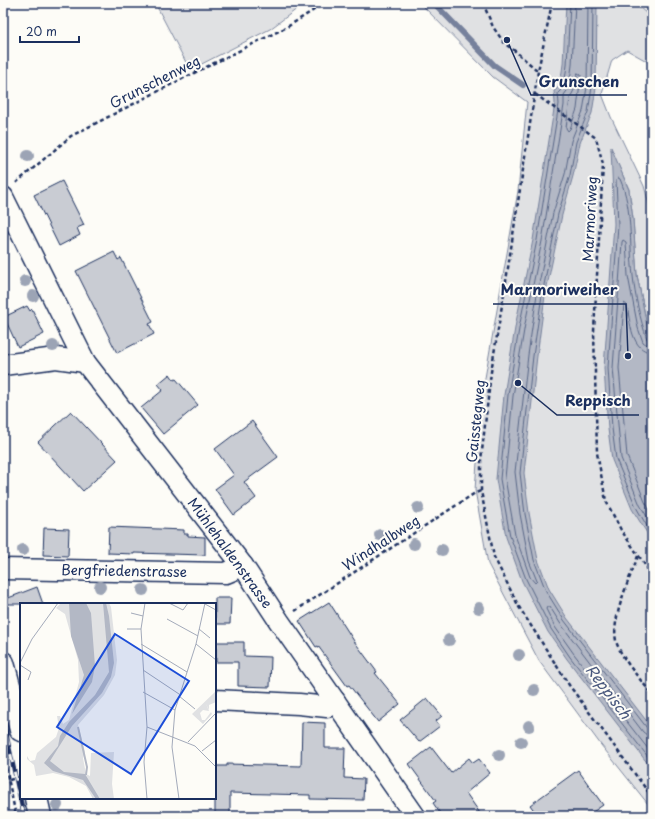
<svg xmlns="http://www.w3.org/2000/svg" width="655" height="819" viewBox="0 0 655 819" font-family="'Playpen Sans',sans-serif">
  <style>
    .green { fill: #e0e1e3; stroke: #7e88a0; fill-rule: evenodd }
    .water { fill: #b3b8c5; stroke: #76819c }
    .lines { fill: none; stroke-linecap: round; stroke-linejoin: round }
    .shore { stroke: #586687; stroke-width: 1 }
    .stream { stroke: #76819c; stroke-width: 6 }
    .building { fill: #c9ccd3; stroke: #1b2f5e }
    .minor-casing { stroke: #1b2f5e; stroke-width: 23 }
    .major-casing { stroke: #1b2f5e; stroke-width: 25 }
    .path { stroke: #1b2f5e; stroke-width: 2.5; stroke-dasharray: 4 3; stroke-linecap: butt }
    .minor { stroke: #fdfcf7; stroke-width: 20 }
    .major { stroke: #fdfcf7; stroke-width: 22 }
    .rail-casing { stroke: #1b2f5e; stroke-width: 4.5 }
    .rail { stroke: #fdfcf7; stroke-width: 3; stroke-dasharray: 9; stroke-linecap: butt }
    .tree { fill: #9ca4b5 }
    .labels { text-anchor: middle; stroke-width: 4; stroke-linejoin: round; paint-order: stroke }
    .street-label { font-size: 14px; fill: #1b2f5e; stroke: #fdfcf7 }
    .water-label { font-size: 15px; font-style: italic; fill: #49587d; stroke: #fdfcf7 }
    .inset-river { fill: none; stroke: #b3b8c5; stroke-width: 2 }
    .inset-road { fill: none; stroke: #a3aaba; stroke-width: 1 }
    .view { fill: #1d4ed8; fill-opacity: 0.15; stroke: #1d4ed8; stroke-width: 2 }
    .inset-edge { fill: none; stroke: #1b2f5e; stroke-width: 2 }
    .leader { fill: none; stroke: #1b2f5e; stroke-width: 1.5 }
    .callout-dot { fill: #1b2f5e; stroke: #fdfcf7; stroke-width: 1.5 }
    .callout-label { font-size: 15px; text-anchor: middle; font-weight: bold; fill: #1b2f5e; stroke: #fdfcf7; stroke-width: 4; stroke-linejoin: round; paint-order: stroke }
  </style>
  <rect width="100%" height="100%" fill="#fdfcf7"/>
  <filter id="ink" filterUnits="userSpaceOnUse"><feTurbulence type="fractalNoise" baseFrequency=".025" numOctaves="2"/><feDisplacementMap in="SourceGraphic" scale="8" xChannelSelector="R" yChannelSelector="G"/><feConvolveMatrix kernelMatrix="1 2 1 2 8 2 1 2 1" color-interpolation-filters="sRGB"/></filter>
  <g filter="url(#ink)">
    <g class="green">
      <polygon points="155,3 305,3 270,29 190,70"/>
      <path d="M420 3H634L652 18V64L627 50 612 60 602 94 611 117 644 186 652 215V809L601 745 539 661 488 564 475 490 482 395 518 191 527 102 493 77ZM611 149 629 189 633 219 637 275 645 315Z"/>
    </g>
    <g class="water">
      <polygon points="566,3 597,3 596,88 592,113 580,143 573,176 562,215 545,296 537,356 524,473 529,513 538,560 549,589 567,618 652,728 652,769 567,659 548,632 522,581 506,537 496,479 504,395 516,322 533,240 555,103 554,91 560,86 563,64"/>
      <polygon points="611,147 629,190 633,219 637,275 647,326 652,343 652,541 632,509 612,460 608,429 604,368 614,224"/>
    </g>
    <g class="lines">
      <g class="shore">
        <polyline points="570,3 567,65 564,87 558,93 559,104 537,240 520,323 508,395 500,479 510,536 526,579 551,629 570,657 652,762"/>
        <polyline points="575,3 572,65 569,88 564,95 564,105 542,241 525,324 513,396 505,478 515,535 530,577 535,583 537,581 529,561 520,514 515,472 528,355 537,294 553,213 565,174 571,141 583,111 587,87 588,3"/>
        <polyline points="593,3 592,87 588,112 576,142 570,175 558,214 542,295 533,356 520,473 525,514 534,560 546,591 564,620 647,728 652,730"/>
        <polygon points="578,73 581,75 577,109 570,129 568,131 566,128 570,98 574,90"/>
        <path d="M652 341 647 339C640 319 635 296 633 276 629 243 633 209 620 179L618 178 616 180 618 225 608 368 612 428 616 459 636 507 652 535"/>
        <polyline points="652,346 647,345 643,342 638,328 628,276 626,242 623,240 622,242 613,368 621,458 640,505 652,525"/>
        <path d="M652 352C631 352 630 320 627 305L624 303 619 368 627 456 645 502 652 513"/>
        <polyline points="652,735 647,735 643,732 560,623 550,607 547,607 546,609 555,627 574,654 652,754"/>
      </g>
      <polyline class="stream" points="434,3 495,66 523,85"/>
    </g>
    <g class="building">
      <polygon points="62,181 84,225 77,228 80,235 59,246 34,195"/>
      <polygon points="114,252 118,260 121,258 153,322 149,324 154,334 117,353 76,271"/>
      <polygon points="27,306 30,311 32,309 44,334 18,347 4,317"/>
      <polygon points="170,374 174,380 176,379 198,405 163,434 141,408 163,390 158,384"/>
      <polygon points="71,411 117,460 83,491 38,442"/>
      <polygon points="252,421 278,457 244,482 256,498 234,515 215,489 234,475 215,449"/>
      <polygon points="109,527 184,530 184,534 188,534 188,536 205,537 205,555 134,553 134,554 108,553"/>
      <polygon points="44,528 69,529 68,556 43,555"/>
      <polygon points="37,587 43,604 3,604 3,600"/>
      <polygon points="215,598 231,598 230,624 215,624"/>
      <polygon points="329,602 354,641 377,672 375,673 400,704 378,722 349,685 347,686 318,646 316,647 299,621"/>
      <polygon points="216,642 244,642 244,656 271,657 270,687 238,686 238,662 216,662"/>
      <polygon points="427,698 442,716 436,721 440,726 419,742 400,720"/>
      <polygon points="302,722 325,723 325,748 345,748 344,778 364,779 363,800 310,799 310,795 230,793 230,816 215,816 215,766 227,766 227,764 301,766"/>
      <polygon points="431,747 451,773 469,758 473,763 479,759 490,773 466,793 482,816 442,816 433,803 436,801 409,764"/>
      <polygon points="578,770 603,805 587,816 538,816 530,805"/>
    </g>
    <g class="lines">
      <g class="minor-casing">
        <g id="minor">
          <polyline points="3,197 85,362 243,566 279,621 415,816"/>
          <polyline points="3,365 56,358 85,362"/>
          <polyline points="3,569 226,573 243,566"/>
          <polyline points="215,700 299,704 327,707 335,701"/>
        </g>
      </g>
      <g class="major-casing">
        <g id="major">
          <polyline points="3,663 21,730"/>
          <polyline points="36,798 40,816"/>
        </g>
      </g>
      <g class="path">
        <polyline points="483,3 493,27 505,44 515,51 538,71"/>
        <polyline points="552,3 538,71 506,281 491,372 481,460 481,491 494,557 519,607 569,685 652,797"/>
        <polyline points="535,94 596,138 603,164 594,331 597,453 606,501 621,530 652,575"/>
        <polyline points="16,183 71,136 186,77 287,27 325,3"/>
        <path d="M638 556C630 578 609 622 617 644 624 662 640 679 652 694"/>
        <polyline points="295,611 475,493 481,491"/>
        <polyline points="3,754 16,816"/>
        <polyline points="9,780 21,777"/>
      </g>
      <use href="#minor" class="minor"/>
      <use href="#major" class="major"/>
      <g class="rail-casing">
        <polyline id="rail" points="3,719 24,816"/>
      </g>
      <use href="#rail" class="rail"/>
    </g>
    <g class="tree">
      <circle cx="28" cy="156" r="6"/>
      <circle cx="25" cy="281" r="6"/>
      <circle cx="33" cy="296" r="6"/>
      <circle cx="53" cy="346" r="6"/>
      <circle cx="418" cy="508" r="6"/>
      <circle cx="380" cy="535" r="6"/>
      <circle cx="414" cy="544" r="6"/>
      <circle cx="23" cy="550" r="6"/>
      <circle cx="442" cy="550" r="6"/>
      <circle cx="100" cy="587" r="6"/>
      <circle cx="143" cy="590" r="6"/>
      <circle cx="479" cy="608" r="6"/>
      <circle cx="449" cy="640" r="6"/>
      <circle cx="519" cy="655" r="6"/>
      <circle cx="534" cy="690" r="6"/>
      <circle cx="529" cy="726" r="6"/>
      <circle cx="521" cy="742" r="6"/>
      <circle cx="499" cy="755" r="6"/>
      <circle cx="57" cy="805" r="6"/>
    </g>
  </g>
  <g class="labels">
    <g class="street-label">
      <text transform="translate(155 82) rotate(-27)" y="5">Grunschenweg</text>
      <text transform="translate(590 219) rotate(-87)" y="5">Marmoriweg</text>
      <text transform="translate(476 421) rotate(-84)" y="5">Gaisstegweg</text>
      <text transform="translate(381 543) rotate(-33)" y="5">Windhalbweg</text>
      <text transform="translate(230 553) rotate(54)" y="5">Mühlehaldenstrasse</text>
      <text transform="translate(124 571) rotate(1)" y="5">Bergfriedenstrasse</text>
    </g>
    <g class="water-label">
      <text transform="translate(608 692) rotate(53)" y="5">Reppisch</text>
    </g>
  </g>
  <g transform="translate(20 603)">
    <rect width="196" height="196" fill="#fdfcf7"/>
    <path d="M41 0H89L91 4 97 57 95 72 84 92 58 122 65 149 63 155 66 171 70 173 71 150 94 149 92 181 94 196H73L66 183 49 174 33 170 16 173 14 162 7 156V153L10 158 15 157 17 150 36 134 39 125 37 113H40L43 121 49 117 59 79 58 57 45 11 36 5ZM195 89 196 99 189 102V107L186 101 189 108 183 107 180 110 182 117H185L191 109 192 111 183 121 172 111Z" fill="#e0e1e3"/>
    <path d="M49 0H66L71 10 75 63 72 79 52 111 64 72 51 33ZM83 0H86L89 13 94 60 91 74 82 90 52 123 30 158 44 169 65 171 80 196H76L63 177 33 168 24 160 38 143 40 133 49 119 75 92 89 69Z" fill="#b3b8c5"/>
    <path class="inset-river" d="M58 124 67 164 66 172"/>
    <path class="inset-road" d="M125 0 121 26 127 124 124 159 127 196M149 0 163 7 168 0M185 1 196 7M111 10 123 13M147 16 178 33M107 26H121M179 26 190 35M121 41 167 69M176 41 196 57M0 60 12 36 38 0M0 62 11 69 8 77M123 67 159 91M123 89 155 107M159 93 175 106M127 124 175 143 196 164M168 139 196 110M182 148 196 137M159 196 152 144 155 107 176 41 185 0"/>
    <path class="view" d="M95 31 169 78 111 171 37 124Z"/>
    <rect width="196" height="196" class="inset-edge"/>
  </g>
  <path class="leader" d="M507 40L531 95H627M628 356L626 304H493M518 383L557 415H639"/>
  <g class="callout-dot">
    <circle cx="507" cy="40" r="4"/>
    <circle cx="628" cy="356" r="4"/>
    <circle cx="518" cy="383" r="4"/>
  </g>
  <g class="callout-label">
    <text x="579" y="87">Grunschen</text>
    <text x="559" y="295">Marmoriweiher</text>
    <text x="598" y="406">Reppisch</text>
  </g>
  <rect width="655" height="819" fill="none" stroke="#fdfcf7" stroke-width="16"/>
  <rect x="8" y="8" width="639" height="803" fill="none" stroke="#1b2f5e" stroke-width="1.5" filter="url(#ink)"/>
  <path d="M20 36v6h59v-6" fill="none" stroke="#1b2f5e" stroke-width="2"/>
  <text x="26" y="36" font-size="12" fill="#1b2f5e" stroke="#fdfcf7" stroke-width="3" paint-order="stroke">20 m</text>
</svg>
